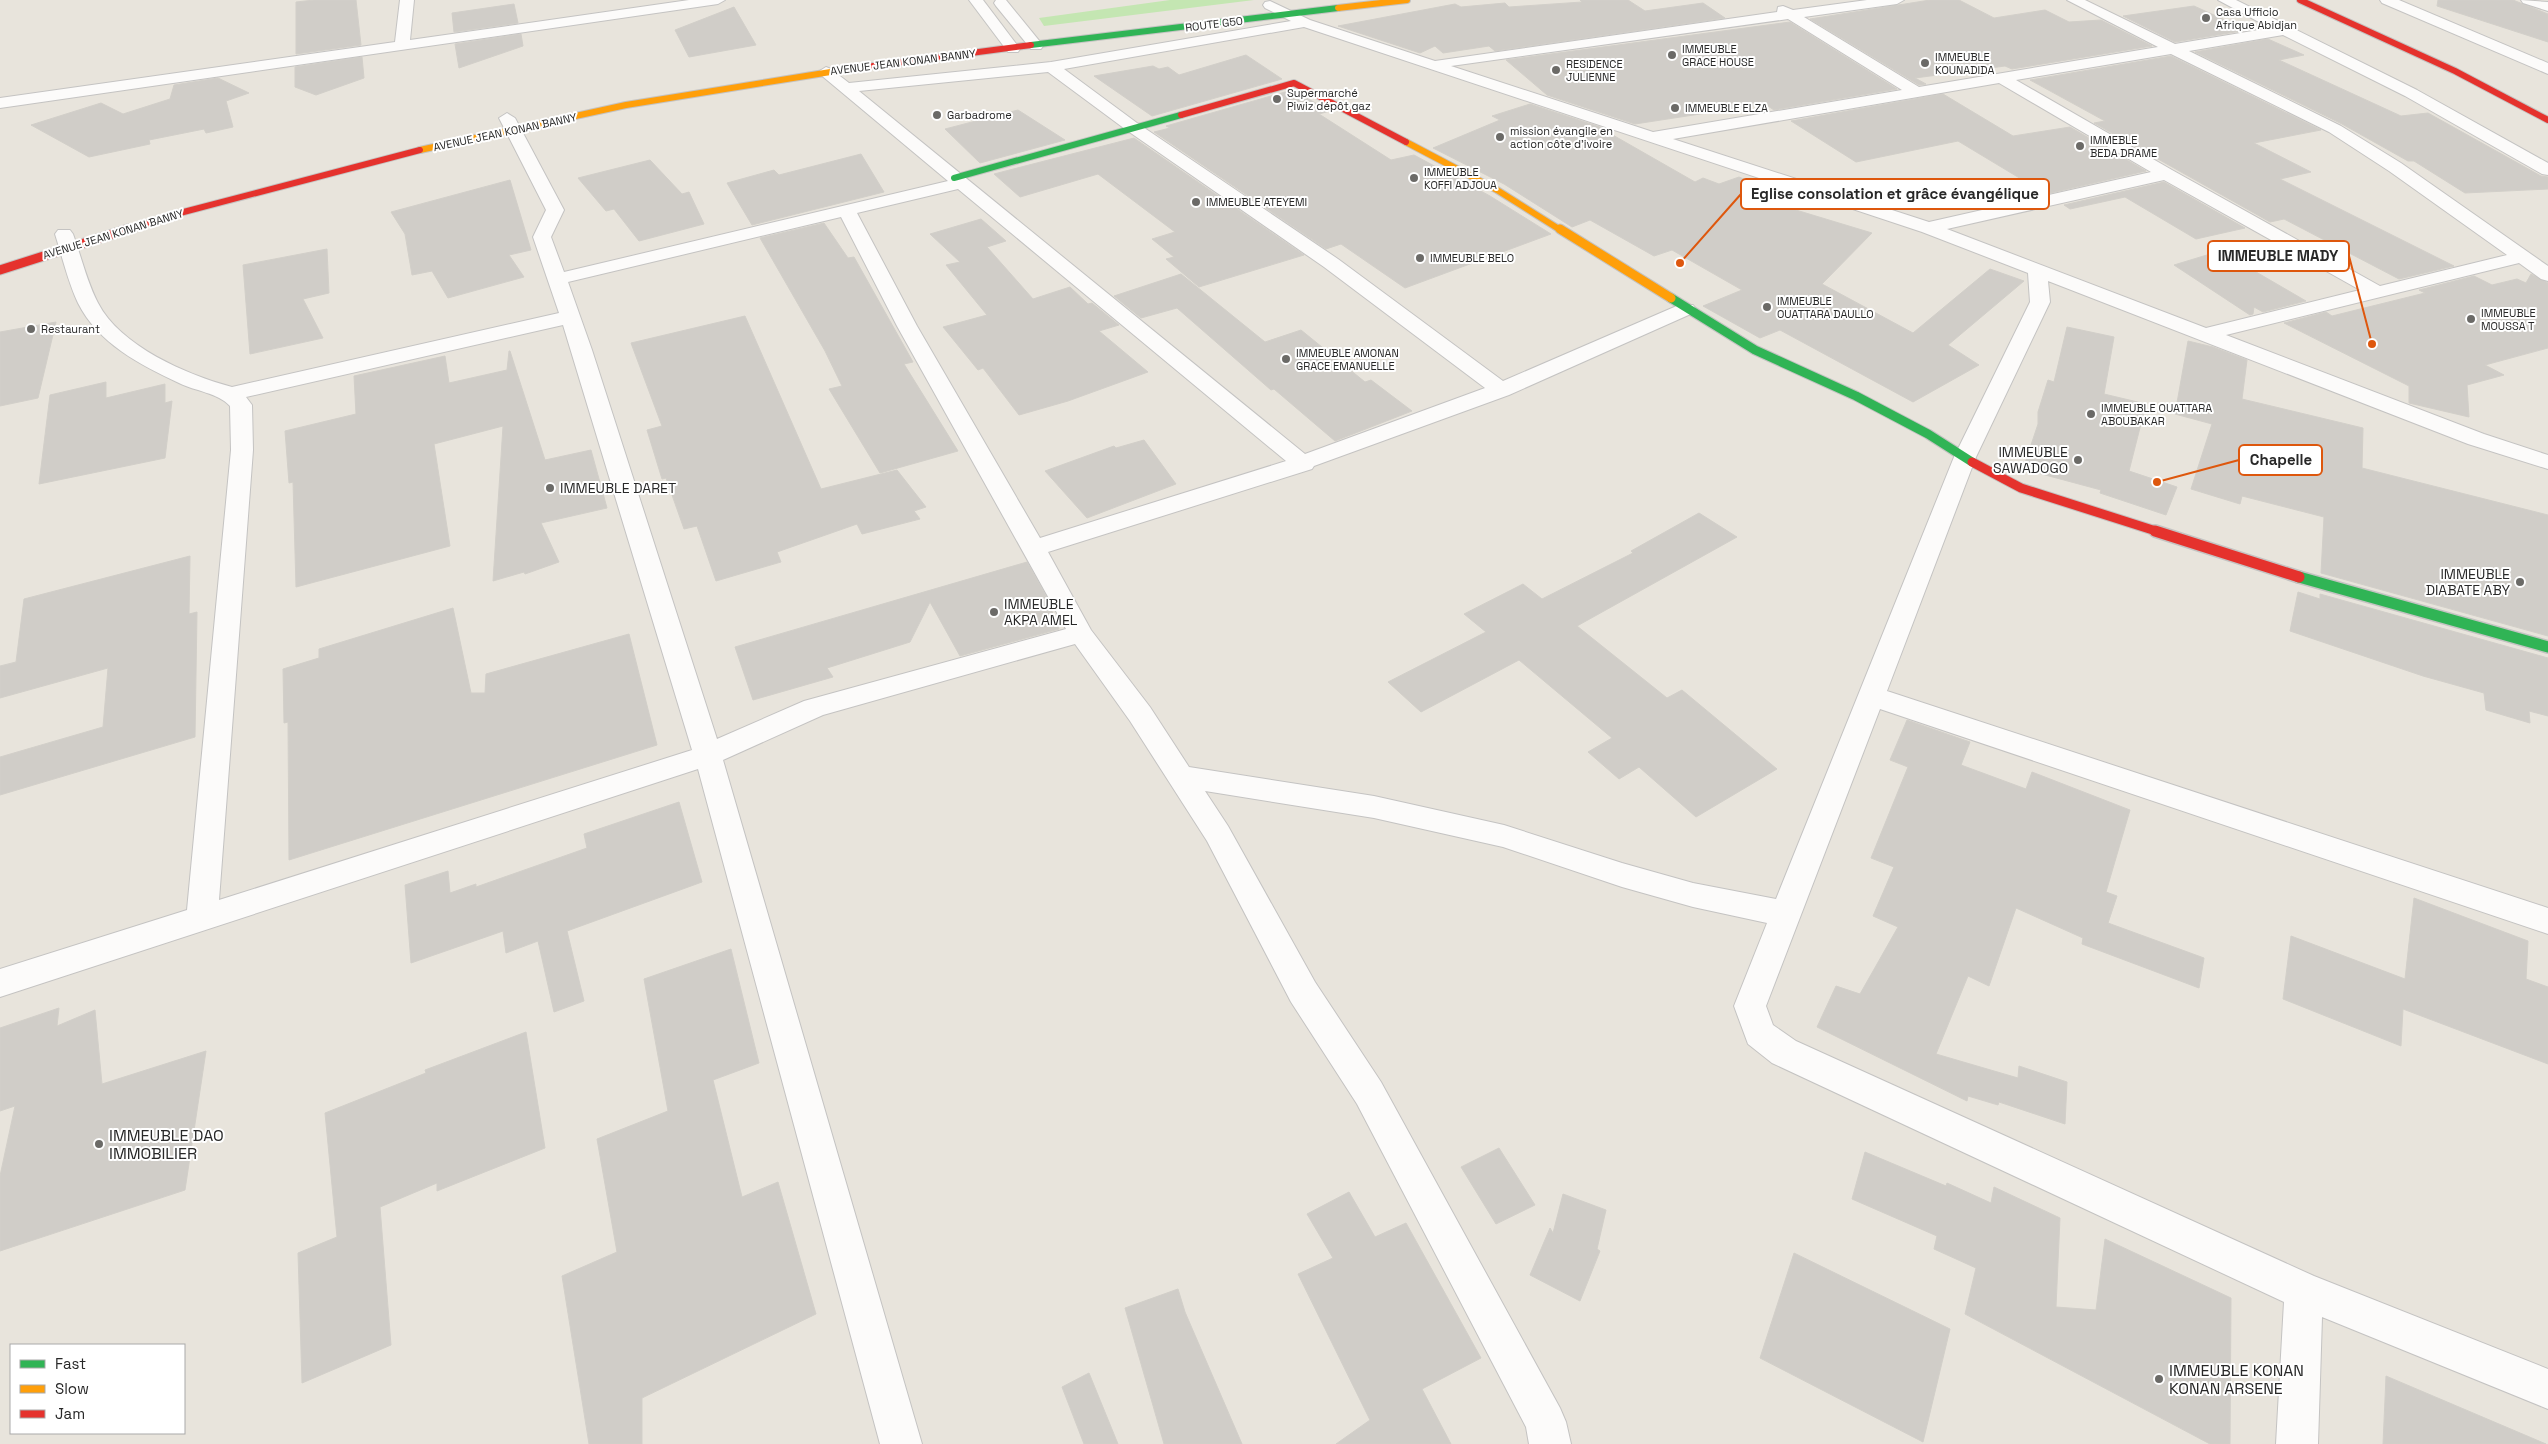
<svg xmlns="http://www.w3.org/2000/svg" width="2548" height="1444" viewBox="0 0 2548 1444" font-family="'Space Grotesk',sans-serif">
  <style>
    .green { fill: #c4e6b2 }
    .building { fill: #d0cdc8; stroke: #d2cfc9 }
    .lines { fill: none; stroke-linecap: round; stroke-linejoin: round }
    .street-casing { stroke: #c4c3c2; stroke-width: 2 }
    .fast-far2-casing { stroke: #c4c3c2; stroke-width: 8 }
    .fast-far1-casing { stroke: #c4c3c2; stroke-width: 11 }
    .fast-casing { stroke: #c4c3c2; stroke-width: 14 }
    .slow-far1-casing { stroke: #c4c3c2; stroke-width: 8 }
    .slow-casing { stroke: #c4c3c2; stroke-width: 11 }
    .jam-far2-casing { stroke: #c4c3c2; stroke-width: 8 }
    .jam-far1-casing { stroke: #c4c3c2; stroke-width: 11 }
    .jam-casing { stroke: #c4c3c2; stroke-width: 14 }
    .street { fill: #fcfbfa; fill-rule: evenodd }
    .fast-far2 { stroke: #30b455; stroke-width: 6 }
    .fast-far1 { stroke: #30b455; stroke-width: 9 }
    .fast { stroke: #30b455; stroke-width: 11 }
    .slow-far1 { stroke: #ff9f0a; stroke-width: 6 }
    .slow { stroke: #ff9f0a; stroke-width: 9 }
    .jam-far2 { stroke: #e5322d; stroke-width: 6 }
    .jam-far1 { stroke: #e5322d; stroke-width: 9 }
    .jam { stroke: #e5322d; stroke-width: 11 }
    .poi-dot { fill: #6b6a67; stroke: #fff; stroke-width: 2 }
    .labels { text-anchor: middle; stroke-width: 4; stroke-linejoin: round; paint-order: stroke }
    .far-poi-label { font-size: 11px; fill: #282828; stroke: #fff; text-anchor: start }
    .far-street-label { font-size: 11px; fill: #282828; stroke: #fff }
    .poi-label { font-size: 14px; fill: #282828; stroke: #fff; text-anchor: end }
    .near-poi-label { font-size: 16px; fill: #282828; stroke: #fff; text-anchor: start }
    .leader { fill: none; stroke: #de570d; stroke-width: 2 }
    .callout-dot { fill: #de570d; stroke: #fff; stroke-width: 2 }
    .callout { fill: #fff; stroke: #de570d; stroke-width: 2 }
    .callout-label { font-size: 15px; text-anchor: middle; font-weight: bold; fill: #282828 }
  </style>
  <rect width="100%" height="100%" fill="#e8e4dc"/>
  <polygon class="green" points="1170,0 1254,0 1044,26 1039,18"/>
  <g class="building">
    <polygon points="314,0 356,0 361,45 296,54 296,2"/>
    <polygon points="1580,0 1628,0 1645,11 1703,3 1725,18 1495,51 1489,46 1443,53 1435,46 1420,53 1338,26 1455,4 1461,7 1505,3 1509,7 1582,2"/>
    <polygon points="1930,0 1959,0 1994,18 2045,10 2069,22 2101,20 2152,46 2012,69 2005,66 1915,78 1926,84 1919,85 1810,19"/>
    <polygon points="2438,0 2513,0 2548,14 2548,42 2437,6"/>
    <polygon points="514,4 518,23 454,32 452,13"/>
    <polygon points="2194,6 2247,30 2175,42 2123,16"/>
    <polygon points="734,7 756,45 689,57 675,30"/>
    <polygon points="1790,22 1897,89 1774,110 1765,104 1635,124 1547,95 1506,60"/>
    <polygon points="521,34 523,46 459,68 455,44"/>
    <polygon points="2268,39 2304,55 2279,60 2401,116 2428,113 2541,176 2548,177 2548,189 2465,193 2414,161 2408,161 2342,124 2195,52"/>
    <polygon points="1246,55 1282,79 1152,116 1094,76 1153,66 1159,69 1168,67 1179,75"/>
    <polygon points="2171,56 2321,130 2254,143 2311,172 2280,179 2454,266 2399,279 2284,219 2270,222 2094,123 2105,121 2030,80"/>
    <polygon points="362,57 364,78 316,95 295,87 295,67"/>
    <polygon points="218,78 249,93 226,101 233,127 206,133 204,129 149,140 150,144 89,157 31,125 101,103 123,114 170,99 174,85"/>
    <polygon points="1292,90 1330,111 1319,114 1391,160 1414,155 1490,196 1551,234 1405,288 1341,244 1326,249 1154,132 1170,128 1166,126"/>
    <polygon points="1943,94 2013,136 2070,127 2146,171 2046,194 1958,141 1856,162 1791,121"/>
    <polygon points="1530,104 1606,129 1604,130 1695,182 1703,178 1719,184 1739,177 1756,184 1763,181 1806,197 1786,207 1872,233 1822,284 1913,333 1990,269 2024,281 1948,345 1979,365 1913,402 1780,330 1760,338 1703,306 1742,290 1672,250 1654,256 1590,220 1572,227 1504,184 1433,148 1500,120 1492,116"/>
    <polygon points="1018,110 1065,140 980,163 945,129"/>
    <polygon points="1134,138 1304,255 1199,287 1166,259 1174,257 1152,239 1175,232 1098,174 1020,197 994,174"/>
    <polygon points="861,154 884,192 752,225 727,183 774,170 779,175"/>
    <polygon points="650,160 682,194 689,192 704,224 639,241 614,209 606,211 578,178"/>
    <polygon points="510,180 531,250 509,255 524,277 448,298 432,271 412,275 405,234 391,212"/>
    <polygon points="2164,182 2245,228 2196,239 2125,197 2070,209 2064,205"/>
    <polygon points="981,219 1006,241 987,247 1033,299 1070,287 1088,304 1092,303 1119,325 1099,331 1148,372 1068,401 1019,415 983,368 978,370 943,327 987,315 946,265 960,262 930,234"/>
    <polygon points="824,223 848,258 854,257 913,362 904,364 958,451 880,473 829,389 842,386 825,351 760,238"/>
    <polygon points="327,249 329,293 303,299 323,338 250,354 243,265"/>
    <polygon points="2220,251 2306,301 2263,312 2254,307 2253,314 2250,315 2174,265"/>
    <polygon points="1181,274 1265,342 1301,330 1365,382 1371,380 1412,411 1335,441 1274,389 1271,390 1177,308 1141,318 1114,296"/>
    <polygon points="2531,274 2548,283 2548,348 2485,365 2504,375 2467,385 2469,417 2409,403 2409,386 2284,323 2326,312 2332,316 2425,293 2419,290 2474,276 2492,285 2517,279 2526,283"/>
    <polygon points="745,316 821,489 897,470 926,507 914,511 920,519 862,534 857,524 777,552 781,562 716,581 697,526 684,529 666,478 662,479 647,430 662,426 631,343"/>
    <polygon points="56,322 38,398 0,406 0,332"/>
    <polygon points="2067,327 2114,337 2104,394 2146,404 2129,471 2177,487 2166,515 2100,493 2101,490 2023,469 2038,424 2038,412 2048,380 2054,382"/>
    <polygon points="2188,341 2213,347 2247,360 2242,399 2363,428 2362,468 2548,515 2548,636 2321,573 2324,517 2242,496 2240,504 2191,489 2212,424 2175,414"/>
    <polygon points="509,351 510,351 545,460 591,450 607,508 541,523 559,562 525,574 524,572 493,581 503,426 434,444 450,546 296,587 293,482 289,483 285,431 356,414 354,376 445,356 449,383 507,370"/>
    <polygon points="106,382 106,398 165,384 165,403 172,401 165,458 39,484 50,395"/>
    <polygon points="1144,440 1176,484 1087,518 1045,471 1114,446 1116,448"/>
    <polygon points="1699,513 1737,537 1577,626 1667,698 1682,690 1777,769 1696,817 1639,767 1619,779 1588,752 1612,738 1519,660 1421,712 1388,682 1486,632 1464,614 1523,584 1542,599 1633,553 1631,551"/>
    <polygon points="190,556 189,614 197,612 195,737 0,795 0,757 103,727 108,668 0,698 0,666 16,662 24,599"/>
    <polygon points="1027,562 1046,596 1059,629 960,656 930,602 910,642 827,668 833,677 753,700 735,647"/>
    <polygon points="2298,592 2320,599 2320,594 2548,658 2548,716 2529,711 2530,723 2486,710 2484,693 2423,676 2290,631"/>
    <polygon points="453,608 471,693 485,693 486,674 629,634 657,745 289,860 288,722 284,723 283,669 319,658 319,649"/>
    <polygon points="1907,720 1970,742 1961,765 2026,789 2032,772 2130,810 2106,892 2117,896 2108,923 2204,958 2199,988 2082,944 2083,938 2016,908 1989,986 1968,976 1936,1054 2018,1078 2019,1066 2067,1082 2065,1124 1999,1102 1998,1105 1968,1096 1967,1101 1817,1027 1836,986 1860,994 1898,927 1873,916 1894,867 1871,858 1908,767 1890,760"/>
    <polygon points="679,802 702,882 567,931 584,1001 554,1012 538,941 506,953 503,931 411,963 405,885 448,871 450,893 476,884 476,887 587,848 584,834"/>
    <polygon points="2414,898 2528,941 2526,979 2548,987 2548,1064 2403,1009 2401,1046 2283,999 2291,936 2405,979"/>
    <polygon points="731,949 759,1063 713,1080 742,1197 778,1182 816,1314 642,1398 642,1444 589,1444 562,1276 617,1252 597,1139 668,1111 644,979"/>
    <polygon points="59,1008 57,1026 95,1010 102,1084 206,1051 185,1190 0,1251 0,1176 15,1106 0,1111 0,1028"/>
    <polygon points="526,1032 545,1148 437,1191 437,1183 380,1207 391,1345 302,1383 298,1253 337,1237 325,1113 426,1073 425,1070"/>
    <polygon points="1499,1148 1535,1205 1496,1224 1461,1167"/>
    <polygon points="1865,1152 1946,1186 1947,1183 1991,1203 1994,1187 2060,1218 2056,1307 2096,1310 2105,1239 2231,1298 2230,1444 2210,1444 1965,1314 1976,1268 1934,1249 1937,1236 1852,1199"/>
    <polygon points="1349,1192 1375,1237 1406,1223 1481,1358 1422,1389 1451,1444 1336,1444 1370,1420 1298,1274 1333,1258 1307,1214"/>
    <polygon points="1563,1194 1606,1210 1597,1249 1600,1251 1580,1301 1530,1275 1550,1228 1553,1233"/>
    <polygon points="1794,1253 1950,1329 1923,1442 1760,1358"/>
    <polygon points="1178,1289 1185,1312 1242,1444 1164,1444 1125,1308"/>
    <polygon points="1089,1373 1118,1444 1084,1444 1062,1387"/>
    <polygon points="2386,1376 2546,1444 2383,1444"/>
  </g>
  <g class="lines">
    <g class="street-casing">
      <g id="street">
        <polygon points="400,0 414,0 410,40 689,0 725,0 718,4 0,108 0,98 395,42"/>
        <polygon points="969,0 983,0 1020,49 1018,52 1008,52"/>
        <polygon points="996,0 1006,0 1041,43 1043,46 1041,49 1031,49 996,6 994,3"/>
        <path d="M1867 0H1904L1897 4 1804 17 1919 87 2158 47 2067 0H2085L2175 44 2270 28 2218 0H2236L2417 90 2548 163V175L2542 174 2405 96 2283 35 2189 51 2341 126 2401 163 2548 266V281L2541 279 2519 263 2226 335 2484 434 2548 455V469L2468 444 2048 281 2050 302 1976 457 1887 691 2548 908V934L1880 709 1766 1006 1773 1025 1796 1041 2314 1276 2548 1369V1409L2322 1317 2318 1444H2276L2284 1302 1772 1063 1748 1044 1734 1006 1767 923 1693 907 1622 887 1503 847 1374 818 1205 791 1228 826 1315 982 1381 1082 1560 1408 1566 1422 1571 1444H1529L1526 1427 1357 1104 1291 1002 1207 841 1130 721 1075 644 823 715 723 760 922 1444H880L698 769 0 997V969L187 910 231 450 230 406C218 393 195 391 179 383 140 365 98 343 78 303 68 282 62 256 55 234L58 230H70L73 234C81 256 87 282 98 303 120 346 187 375 232 387L559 313 533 237 546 210 499 118 507 113 515 118 564 210 551 237 564 272 948 181 821 75 818 72 826 67 831 69 849 83 1051 62 1291 21 1265 8 1263 5 1265 2 1270 1 1310 20 1435 61 1777 12 1778 7 1783 6 1793 10ZM1788 19 1902 90 1653 132 1451 66ZM1304 27 1922 232 2028 273 2030 302 1954 457 1776 899 1693 883 1622 863 1504 825 1374 796 1189 767 1150 707 1091 630 1048 552 1312 469 1314 466 1509 395 1693 313 1696 309 1693 305H1679L1503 381 1338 259 1137 123 1064 69ZM2171 54 2329 132 2389 171 2507 255 2380 286 2172 170 2016 80ZM1048 72 1125 129 1324 267 1485 388 1305 454 859 91ZM1999 83 2151 172 1929 222 1673 139ZM2164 180 2360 290 2206 328 1947 229ZM958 189 1286 461 1040 538 917 326 857 213ZM841 217 897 326 1066 629 804 701 717 739 592 350 568 282ZM563 325 692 750 219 900 253 450 252 405 246 397Z"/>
        <polygon points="2380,0 2399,0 2548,63 2548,74 2382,3"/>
        <polygon points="2521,0 2548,2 2548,11 2523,3"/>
      </g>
    </g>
    <g class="fast-far2-casing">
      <g id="fast-far2">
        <polyline points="1031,45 1338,8"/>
        <polyline points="954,178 1181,115"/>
      </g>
    </g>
    <g class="fast-far1-casing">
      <polyline id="fast-far1" points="1671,298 1755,350 1856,396 1928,434 1972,462"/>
    </g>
    <g class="fast-casing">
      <polyline id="fast" points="2299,577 2548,647"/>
    </g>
    <g class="slow-far1-casing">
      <g id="slow-far1">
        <polyline points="1338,8 1407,0"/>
        <polyline points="1406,142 1497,190 1562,231"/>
        <polyline points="420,150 626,105 843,70"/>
      </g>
    </g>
    <g class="slow-casing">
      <polyline id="slow" points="1560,229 1671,298"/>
    </g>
    <g class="jam-far2-casing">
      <g id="jam-far2">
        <polyline points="2300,0 2455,71 2548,120"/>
        <polyline points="843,70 1031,45"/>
        <polyline points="1181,115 1294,83 1406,142"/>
        <polyline points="124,231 176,214 420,150"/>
      </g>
    </g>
    <g class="jam-far1-casing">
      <g id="jam-far1">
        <polyline points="0,270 128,229"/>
        <polyline points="1972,462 2021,488 2159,532"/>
      </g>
    </g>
    <g class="jam-casing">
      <polyline id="jam" points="2155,531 2299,577"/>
    </g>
    <use href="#street" class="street"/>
    <use href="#fast-far2" class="fast-far2"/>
    <use href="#fast-far1" class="fast-far1"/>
    <use href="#fast" class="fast"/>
    <use href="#slow-far1" class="slow-far1"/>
    <use href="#slow" class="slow"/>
    <use href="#jam-far2" class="jam-far2"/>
    <use href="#jam-far1" class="jam-far1"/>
    <use href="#jam" class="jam"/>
  </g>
  <g class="poi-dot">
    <circle cx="2206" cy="18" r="5"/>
    <circle cx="1672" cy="55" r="5"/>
    <circle cx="1925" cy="63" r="5"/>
    <circle cx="1556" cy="70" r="5"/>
    <circle cx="1277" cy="99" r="5"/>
    <circle cx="1675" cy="108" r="5"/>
    <circle cx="937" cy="115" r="5"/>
    <circle cx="1500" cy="137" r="5"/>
    <circle cx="2080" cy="146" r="5"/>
    <circle cx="1414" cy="178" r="5"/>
    <circle cx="1196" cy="202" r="5"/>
    <circle cx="1420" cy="258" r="5"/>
    <circle cx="1767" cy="307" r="5"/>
    <circle cx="2471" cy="319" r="5"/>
    <circle cx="31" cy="329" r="5"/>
    <circle cx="1286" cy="359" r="5"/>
    <circle cx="2091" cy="414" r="5"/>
    <circle cx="2078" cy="460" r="5"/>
    <circle cx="550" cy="488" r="5"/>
    <circle cx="2520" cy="582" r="5"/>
    <circle cx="994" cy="612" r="5"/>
    <circle cx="99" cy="1144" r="5"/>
    <circle cx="2159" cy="1379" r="5"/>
  </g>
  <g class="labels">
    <g class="far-poi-label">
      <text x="2216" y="16">Casa Ufficio<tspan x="2216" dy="13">Afrique Abidjan</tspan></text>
      <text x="1682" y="53">IMMEUBLE<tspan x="1682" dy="13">GRACE HOUSE</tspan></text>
      <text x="1935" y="61">IMMEUBLE<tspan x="1935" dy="13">KOUNADIDA</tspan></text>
      <text x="1566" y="68">RESIDENCE<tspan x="1566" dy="13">JULIENNE</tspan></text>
      <text x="1287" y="97">Supermarché<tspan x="1287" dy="13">Piwiz dépôt gaz</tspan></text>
      <text x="1685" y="112">IMMEUBLE ELZA</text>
      <text x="947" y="119">Garbadrome</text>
      <text x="1510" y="135">mission évangile en<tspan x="1510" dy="13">action côte d'ivoire</tspan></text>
      <text x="2090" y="144">IMMEBLE<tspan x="2090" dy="13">BEDA DRAME</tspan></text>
      <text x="1424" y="176">IMMEUBLE<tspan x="1424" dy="13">KOFFI ADJOUA</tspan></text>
      <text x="1206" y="206">IMMEUBLE ATEYEMI</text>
      <text x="1430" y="262">IMMEUBLE BELO</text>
      <text x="1777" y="305">IMMEUBLE<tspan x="1777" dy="13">OUATTARA DAULLO</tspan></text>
      <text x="2481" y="317">IMMEUBLE<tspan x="2481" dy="13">MOUSSA T</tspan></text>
      <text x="41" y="333">Restaurant</text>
      <text x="1296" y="357">IMMEUBLE AMONAN<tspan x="1296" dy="13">GRACE EMANUELLE</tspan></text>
      <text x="2101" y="412">IMMEUBLE OUATTARA<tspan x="2101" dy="13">ABOUBAKAR</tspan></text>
    </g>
    <g class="far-street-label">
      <text transform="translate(1214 24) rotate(-7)" y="4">ROUTE G50</text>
      <text transform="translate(903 62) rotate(-7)" y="4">AVENUE JEAN KONAN BANNY</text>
      <text transform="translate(505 132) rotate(-12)" y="4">AVENUE JEAN KONAN BANNY</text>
      <text transform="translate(113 234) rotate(-17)" y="4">AVENUE JEAN KONAN BANNY</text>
    </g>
    <g class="poi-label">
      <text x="2068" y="457">IMMEUBLE<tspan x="2068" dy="16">SAWADOGO</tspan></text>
      <text x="560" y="493" text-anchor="start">IMMEUBLE DARET</text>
      <text x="2510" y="579">IMMEUBLE<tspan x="2510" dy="16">DIABATE ABY</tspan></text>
      <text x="1004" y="609" text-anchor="start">IMMEUBLE<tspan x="1004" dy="16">AKPA AMEL</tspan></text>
    </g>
    <g class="near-poi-label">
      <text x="109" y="1141">IMMEUBLE DAO<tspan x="109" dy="18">IMMOBILIER</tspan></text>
      <text x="2169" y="1376">IMMEUBLE KONAN<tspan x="2169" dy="18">KONAN ARSENE</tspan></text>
    </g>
  </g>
  <path class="leader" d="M1680 263L1741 194M2372 344L2349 256M2157 482L2239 460"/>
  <g class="callout-dot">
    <circle cx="1680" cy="263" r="5"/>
    <circle cx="2372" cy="344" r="5"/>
    <circle cx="2157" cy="482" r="5"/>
  </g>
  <g class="callout">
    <rect x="1741" y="179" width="308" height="30" rx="5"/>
    <rect x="2208" y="241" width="141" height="30" rx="5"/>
    <rect x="2239" y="445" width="83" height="30" rx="5"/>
  </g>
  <g class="callout-label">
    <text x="1895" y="199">Eglise consolation et grâce évangélique</text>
    <text x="2278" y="261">IMMEUBLE MADY</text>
    <text x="2281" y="465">Chapelle</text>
  </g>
  <rect x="10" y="1344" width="175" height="90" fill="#ffffff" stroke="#a9a9a9"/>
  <rect x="20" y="1360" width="25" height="8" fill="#30b455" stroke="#a9a9a9"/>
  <text x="55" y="1369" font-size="15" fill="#282828">Fast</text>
  <rect x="20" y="1385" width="25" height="8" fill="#ff9f0a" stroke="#a9a9a9"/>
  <text x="55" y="1394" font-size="15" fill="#282828">Slow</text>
  <rect x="20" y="1410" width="25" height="8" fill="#e5322d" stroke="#a9a9a9"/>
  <text x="55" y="1419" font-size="15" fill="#282828">Jam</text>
</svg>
